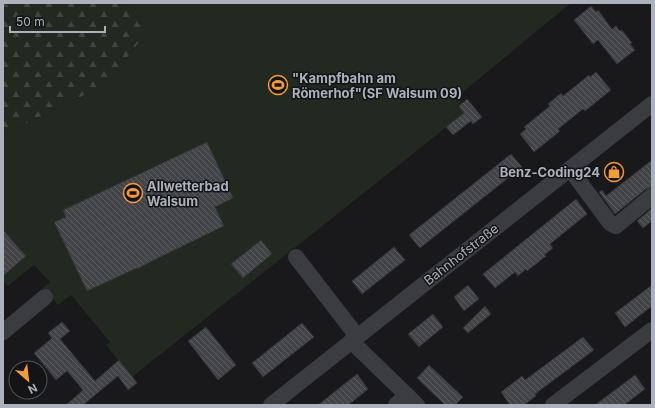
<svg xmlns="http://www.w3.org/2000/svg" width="655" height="408" viewBox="0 0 655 408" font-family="Inter,sans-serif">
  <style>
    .forest { fill: url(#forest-firs) }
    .pitch { fill: #212921 }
    .building { fill: url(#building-back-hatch); stroke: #333337 }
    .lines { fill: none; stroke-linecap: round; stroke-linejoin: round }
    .minor { stroke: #3a3c40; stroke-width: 16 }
    .labels { text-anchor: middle; stroke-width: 3; stroke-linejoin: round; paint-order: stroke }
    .poi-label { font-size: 13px; font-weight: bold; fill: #abb2bb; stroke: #141416; text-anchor: start }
    .street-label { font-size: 13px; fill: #abb2bb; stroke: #141416 }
  </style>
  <defs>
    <pattern id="forest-firs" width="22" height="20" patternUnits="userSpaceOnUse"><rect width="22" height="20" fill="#212921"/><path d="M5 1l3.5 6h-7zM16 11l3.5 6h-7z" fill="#3f463f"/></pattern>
    <pattern id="building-back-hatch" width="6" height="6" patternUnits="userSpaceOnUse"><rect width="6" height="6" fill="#434448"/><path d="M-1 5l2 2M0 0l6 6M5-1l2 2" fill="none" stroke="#5b5d60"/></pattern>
  </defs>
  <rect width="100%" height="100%" fill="#19191b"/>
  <polygon class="forest" points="3,3 126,3 147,32 107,84 3,135"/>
  <polygon class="pitch" points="126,3 571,3 464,91 459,106 464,113 404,161 132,377 106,345 110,342 71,295 58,305 43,288 50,282 34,265 8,286 3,281 3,135 107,84 147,32"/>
  <g class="building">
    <polygon points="591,6 596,12 598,10 612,29 616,26 620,31 622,30 632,43 630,44 635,50 617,64 598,40 593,44 574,20"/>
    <polygon points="596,72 611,90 585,111 583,109 558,129 560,131 534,152 520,134 526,129 524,127 550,106 548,104 561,93 563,96 589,75 590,77"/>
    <polygon points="467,99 482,117 473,124 471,121 453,135 446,127 464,113 459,106"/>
    <polygon points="207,142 233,198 215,207 224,226 156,259 137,269 137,268 87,291 54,222 66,217 63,210"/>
    <polygon points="511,154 522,167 420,248 409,235"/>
    <polygon points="652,160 652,187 646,189 615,214 599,192 602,190 606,196"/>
    <polygon points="576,199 587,214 550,244 553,248 544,255 546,256 527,271 526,269 518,276 515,272 495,288 483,274"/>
    <polygon points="652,208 652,221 643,228 637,221"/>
    <polygon points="3,230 26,256 3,276"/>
    <polygon points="261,240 272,254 243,278 231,264"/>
    <polygon points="394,247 405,260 362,294 352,281"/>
    <polygon points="468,285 479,299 464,311 454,297"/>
    <polygon points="652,285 652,306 625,327 615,313"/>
    <polygon points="485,306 491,314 468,333 463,328"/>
    <polygon points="433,314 443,327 419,347 408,334"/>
    <polygon points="62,322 70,331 60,339 95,381 119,360 137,383 128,390 118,376 83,405 66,405 83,390 67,371 56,380 34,353 52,338 48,333"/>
    <polygon points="302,323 314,337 263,377 252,363"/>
    <polygon points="206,327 236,365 218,380 188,341"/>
    <polygon points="583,337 594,350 535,394 536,396 524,405 510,405 501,392 522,376 525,380"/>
    <polygon points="429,365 463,397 455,405 445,405 417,378"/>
    <polygon points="357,374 368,389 357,398 348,405 318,405"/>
    <polygon points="635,375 645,389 624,405 595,405"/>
  </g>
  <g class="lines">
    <g class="minor">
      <polyline points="570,169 610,223 616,226 652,196"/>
      <polyline points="296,257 357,336"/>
      <polyline points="3,332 45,297"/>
      <polyline points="351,341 417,405"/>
      <polyline points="271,405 652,104"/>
      <polyline points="396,405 407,395"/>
      <polyline points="553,405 652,330"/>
    </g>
  </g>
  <defs>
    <g id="stadium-ring" transform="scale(1)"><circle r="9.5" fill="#141416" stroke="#f39c39" stroke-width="1.5"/><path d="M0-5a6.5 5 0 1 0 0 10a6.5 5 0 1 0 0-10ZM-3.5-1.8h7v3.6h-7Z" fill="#f39c39"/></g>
    <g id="shop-ring" transform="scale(1)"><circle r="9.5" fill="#141416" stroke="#f39c39" stroke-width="1.5"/><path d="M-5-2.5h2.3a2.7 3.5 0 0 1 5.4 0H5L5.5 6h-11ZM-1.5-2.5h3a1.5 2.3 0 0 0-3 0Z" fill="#f39c39"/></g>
  </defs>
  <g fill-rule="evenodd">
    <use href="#stadium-ring" x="278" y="85"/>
    <use href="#shop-ring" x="614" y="172"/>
    <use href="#stadium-ring" x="133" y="193"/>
  </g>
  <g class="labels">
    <g class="poi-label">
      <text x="292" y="83">"Kampfbahn am<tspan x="292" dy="15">Römerhof"(SF Walsum 09)</tspan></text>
      <text x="600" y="177" text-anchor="end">Benz-Coding24</text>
      <text x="147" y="191">Allwetterbad<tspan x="147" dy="15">Walsum</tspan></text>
    </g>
    <g class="street-label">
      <text transform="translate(461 254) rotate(-38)" y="5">Bahnhofstraße</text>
    </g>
  </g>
  <rect width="655" height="408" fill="none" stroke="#abb2bb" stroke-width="8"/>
  <g transform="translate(28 380) rotate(152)"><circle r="19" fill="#141416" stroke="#505358"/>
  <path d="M0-3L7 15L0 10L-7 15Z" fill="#f39c39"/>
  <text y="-6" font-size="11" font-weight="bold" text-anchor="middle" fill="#abb2bb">N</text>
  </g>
  <path d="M10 26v6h95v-6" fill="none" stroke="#abb2bb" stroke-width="2"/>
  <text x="16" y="26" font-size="12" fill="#abb2bb" stroke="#141416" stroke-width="3" paint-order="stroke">50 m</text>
</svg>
